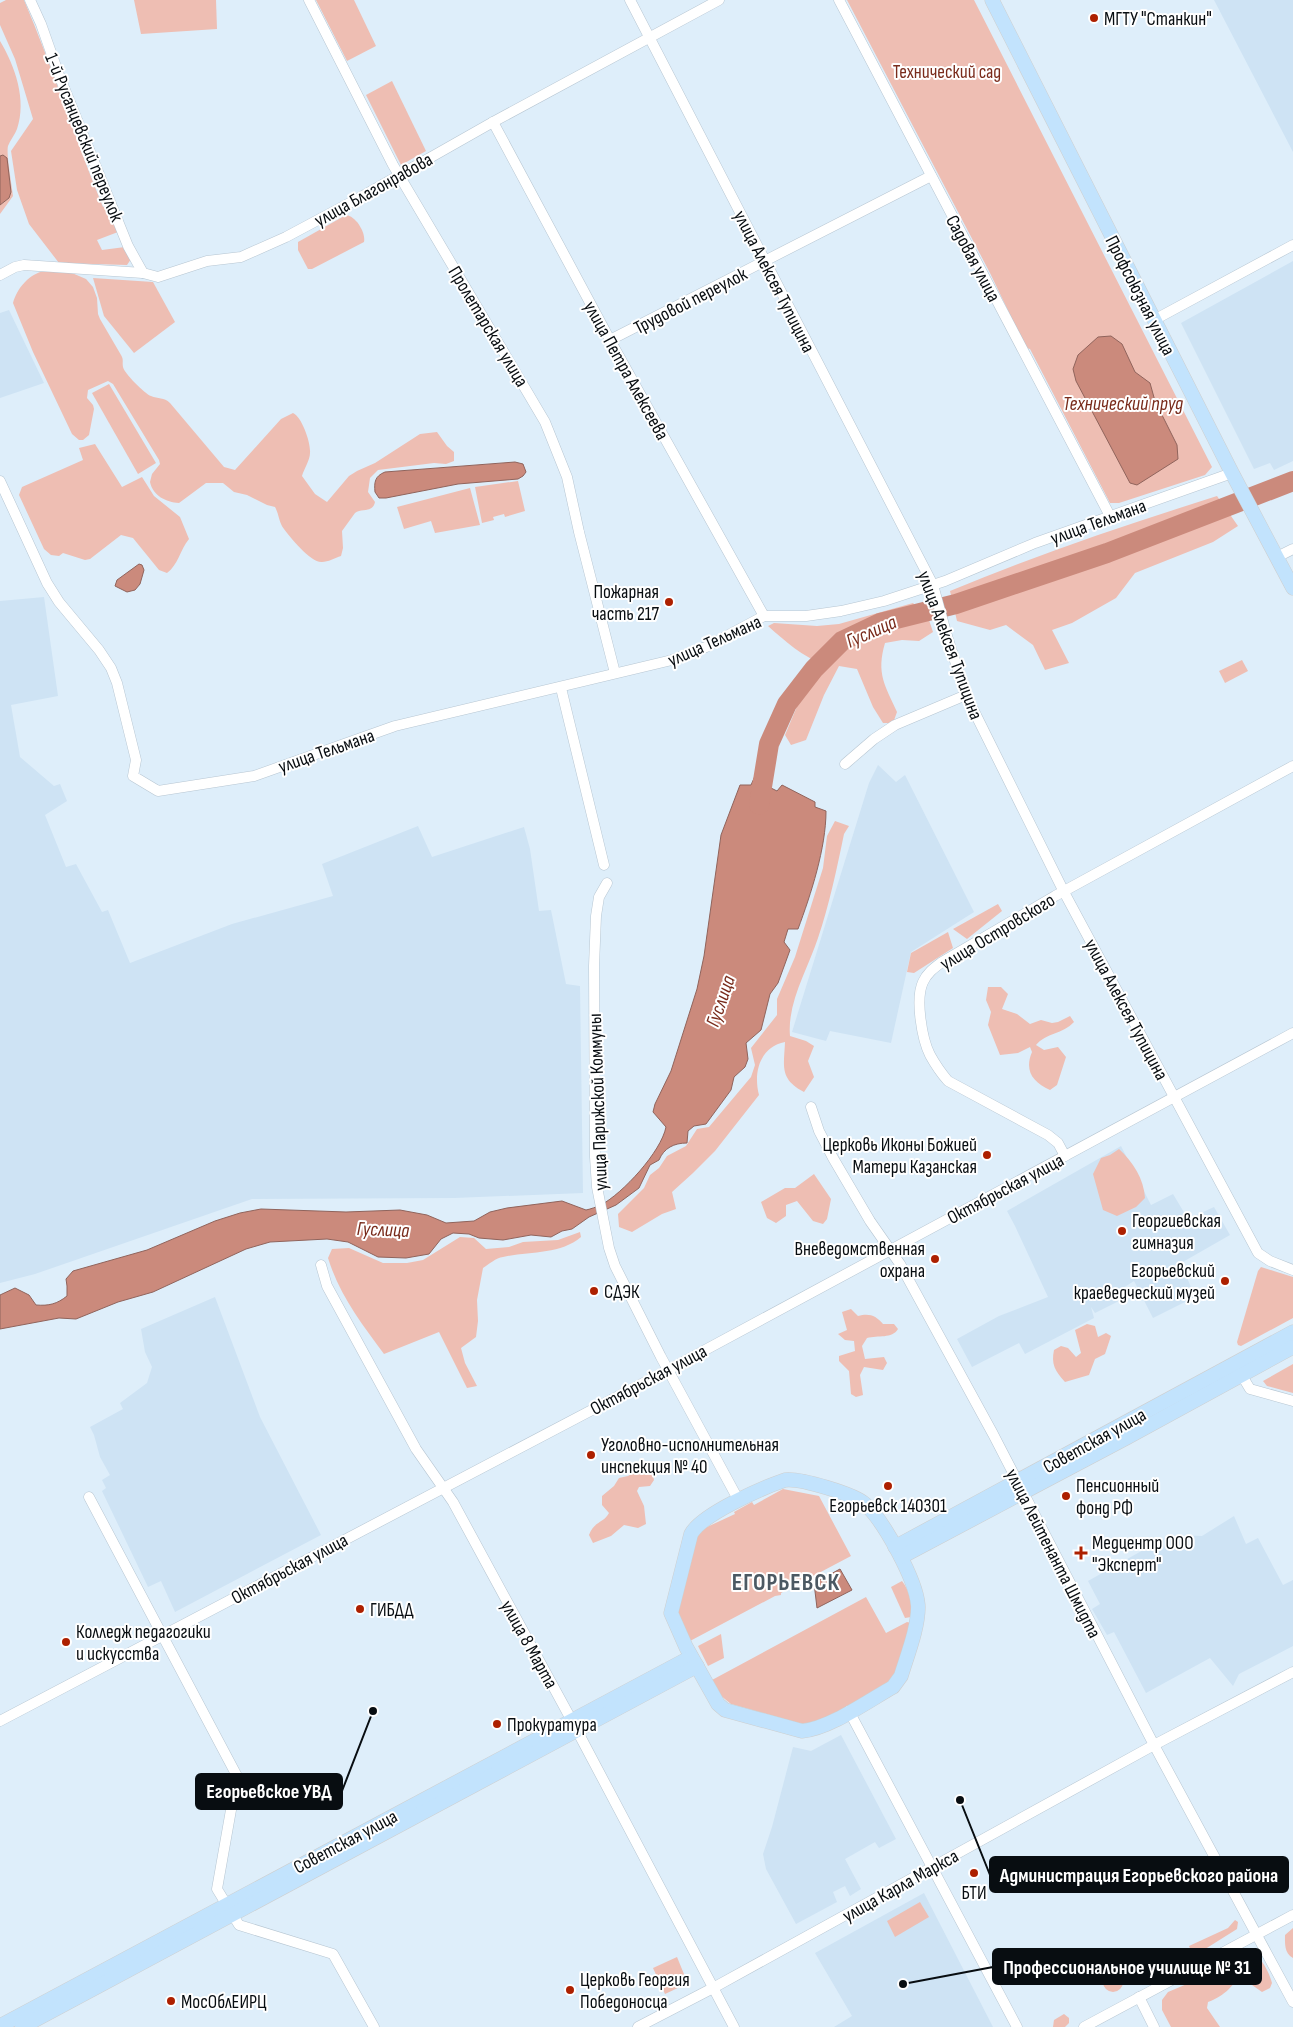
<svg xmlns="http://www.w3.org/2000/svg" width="1293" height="2027" viewBox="0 0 1293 2027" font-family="'Sofia Sans Condensed',sans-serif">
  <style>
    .built { fill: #cee3f4 }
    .green { fill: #eebeb3 }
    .water { fill: #cb8a7c; stroke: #90645c }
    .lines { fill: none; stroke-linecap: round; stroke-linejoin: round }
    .river { stroke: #cb8a7c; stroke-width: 20 }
    .minor-casing { stroke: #b7c6d2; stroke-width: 11 }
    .major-casing { stroke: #cecfcf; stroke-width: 15 }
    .minor { stroke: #fff; stroke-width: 10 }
    .major { stroke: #c2e3fd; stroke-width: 14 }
    .poi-dot { fill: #ad2000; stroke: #fff; stroke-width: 2 }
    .labels { text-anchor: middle; stroke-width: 4; stroke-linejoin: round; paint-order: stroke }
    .poi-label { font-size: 19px; fill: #080d11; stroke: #fff; text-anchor: start }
    .park-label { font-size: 19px; fill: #7a2c1c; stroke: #fff }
    .street-label { font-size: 19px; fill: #080d11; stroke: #fff }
    .water-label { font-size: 20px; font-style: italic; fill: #782a1a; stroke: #fff }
    .district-label { font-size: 24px; font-weight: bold; letter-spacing: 1px; fill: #4c5963; stroke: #fff }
    .leader { fill: none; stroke: #080d11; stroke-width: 2 }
    .callout-dot { fill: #080d11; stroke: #fff; stroke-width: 2 }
    .callout { fill: #080d11; stroke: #080d11; stroke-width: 2 }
    .callout-label { font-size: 20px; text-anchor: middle; font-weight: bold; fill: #fff }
  </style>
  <rect width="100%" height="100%" fill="#deeefa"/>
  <g class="built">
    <polygon points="1214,0 1293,0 1293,152"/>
    <polygon points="1293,261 1293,461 1274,470 1270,463 1254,469 1181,323"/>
    <polygon points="9,310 44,383 0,398 0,313"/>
    <polygon points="44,597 58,696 11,705 20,757 54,786 60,784 67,801 45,815 66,867 76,864 102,912 108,910 130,963 232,924 333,896 322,864 418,826 432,857 524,827 530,849 539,911 551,910 566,984 580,986 583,1193 454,1198 252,1199 35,1274 0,1283 0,601"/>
    <polygon points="878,765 896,782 905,775 974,912 911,952 891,1043 830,1031 826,1041 792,1032 869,783"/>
    <polygon points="1121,1146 1151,1205 1173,1194 1188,1219 1214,1207 1230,1235 1181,1263 1195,1297 1153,1318 1134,1281 1117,1292 1121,1300 1095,1313 1091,1307 1094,1318 1025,1354 1019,1343 972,1367 957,1339 999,1316 1048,1297 1015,1226 1007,1211"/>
    <polygon points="215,1297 260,1417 321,1535 175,1612 161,1581 148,1587 102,1491 106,1488 102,1480 110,1475 100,1457 94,1435 90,1427 123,1409 120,1403 147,1383 152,1367 145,1352 141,1329"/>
    <polygon points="1234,1516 1246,1544 1258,1538 1283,1585 1293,1580 1293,1646 1239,1674 1233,1686 1210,1658 1146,1693 1114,1632 1107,1635 1092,1609 1100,1604 1088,1581 1170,1535 1202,1536"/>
    <polygon points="841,1735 896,1839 879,1848 875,1842 845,1859 861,1889 850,1896 845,1886 833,1892 837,1902 796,1924 766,1869 763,1854 772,1827 793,1747 811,1751"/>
    <polygon points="924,1893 993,2027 834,2027 852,2016 815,1953"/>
  </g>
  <g class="green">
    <path d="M6 0H24C53 68 75 139 103 207L108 206 118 232 97 240 102 250 125 247 131 259 127 265 59 263 29 224 17 190 11 151 33 119 15 59 0 25V3Z"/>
    <polygon points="134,0 216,0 217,29 141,34"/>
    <polygon points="316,0 354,0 376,46 347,61"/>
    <polygon points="847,0 974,0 1212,467 1205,475 1119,503 1110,503 1030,349 1026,348 990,273"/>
    <path d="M0 41C15 66 27 100 17 129 15 135 10 140 8 146 6 154 12 185 13 196L0 214V205L9 198C12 183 7 169 3 155L0 156Z"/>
    <polygon points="392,81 426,151 401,165 366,95"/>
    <path d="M346 215C356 216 366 233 364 242L312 269H308L298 250V242Z"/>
    <path d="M45 271 72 273 86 279 93 287 97 298 98 314 100 319 121 355C124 360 122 362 123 367 124 373 145 394 151 396 158 399 164 397 170 403L224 467 235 470 281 419 293 413C302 417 311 443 310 453 310 460 304 469 302 476L315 494 327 502 349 476 357 471 375 463 420 434 437 432 447 446 454 452V461L446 464 434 463 378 470 370 478 368 492 375 502C373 513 362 508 355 513L342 531 343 548 341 556C335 558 328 562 322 562 311 563 290 537 284 529 279 523 279 514 275 507L267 505 247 495 234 492 223 483H206L179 503C166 502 153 496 150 482L152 474 160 464 159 460 113 384 108 381 88 390 87 398 93 405 94 409 89 435 83 440H79L72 434 33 352 13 303C17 288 30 273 45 271Z"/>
    <polygon points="93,278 153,282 175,322 134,353 104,316"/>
    <polygon points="109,384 156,463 138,474 92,393"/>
    <path d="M95 444 122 487 142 477 154 496 180 517 189 539C180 550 178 565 167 573L159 570 133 538 121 535 90 559 85 560 63 553 59 556 51 555 44 549 19 495 22 487 83 460 79 448Z"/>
    <polygon points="518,481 525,511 505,517 504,514 493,517 494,520 482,523 475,487"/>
    <polygon points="470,488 480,525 435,533 431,521 404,529 397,507"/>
    <path d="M1217 496 1238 526 1213 542 1135 573 1116 598 1072 623 1052 630 1069 663 1045 670 1033 645 1006 625 990 630 957 621 950 591C1038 554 1126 525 1217 496Z"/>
    <path d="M913 603 929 620 933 632 919 641 902 640 885 643C876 674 885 685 897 712L893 723H883L873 707 857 669 839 666 824 695 806 740 791 745 785 735 801 697 824 665C802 656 786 642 768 626L774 623 817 626 839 624Z"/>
    <polygon points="1242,660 1248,671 1225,683 1219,671"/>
    <path d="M835 821 849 826 844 834C837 868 829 906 818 938 808 969 787 1002 790 1036L806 1041 814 1046 808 1061 814 1077 804 1092C779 1079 784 1066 785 1042 760 1047 753 1072 759 1095L715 1151 693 1173 672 1192 676 1209 662 1214 632 1232 619 1227 618 1214 644 1188 650 1175 659 1168 667 1156 686 1146 697 1129 709 1127 751 1077 755 1065 751 1048 777 1015V999L795 957 823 868 827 836Z"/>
    <polygon points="998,904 1002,911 967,939 953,929"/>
    <polygon points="948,932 953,948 914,973 907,972 911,953"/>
    <path d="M988 987H1001L1008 994 1002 1009 1017 1014 1030 1024 1041 1020 1052 1023 1058 1022 1070 1016 1074 1022C1063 1034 1046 1033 1036 1045L1044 1050 1058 1047 1066 1057 1057 1085 1050 1090C1033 1082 1024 1071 1032 1052L1030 1047 1018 1053 1000 1055 988 1025 991 1012 986 1000Z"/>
    <path d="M1119 1149C1133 1162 1144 1179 1145 1198L1136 1207 1117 1216 1103 1210 1093 1174 1101 1158 1110 1155Z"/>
    <polygon points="814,1174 831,1199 827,1219 823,1224 813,1221 797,1201 786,1205 786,1216 776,1223 767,1218 761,1202 785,1188 795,1188"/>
    <path d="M580 1232 581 1237C560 1255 529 1251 503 1257 496 1258 489 1264 483 1268L477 1300 478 1321 476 1337 461 1348 465 1363 477 1386 467 1388 439 1332 384 1354C361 1323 339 1294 328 1258L332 1249 349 1248 383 1263H407L423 1260 460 1237 474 1238 486 1249 509 1247 523 1242 558 1240Z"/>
    <polygon points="1261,1267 1293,1277 1293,1318 1241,1346 1238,1345 1237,1342 1258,1271"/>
    <path d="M851 1309 858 1316C870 1313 876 1316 883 1324H894L898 1329C892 1339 878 1335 867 1338L862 1346 865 1359 884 1357 887 1363 883 1370 864 1367 860 1375 863 1395 856 1397 851 1394 849 1371 839 1361V1356L855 1351 854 1341 845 1340 838 1334 847 1330 842 1312Z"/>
    <path d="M1087 1324 1095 1326 1098 1337 1106 1333 1111 1336 1105 1354 1095 1359 1089 1375 1065 1382C1055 1371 1051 1364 1054 1350L1061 1346 1068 1348 1076 1357 1081 1353 1075 1330Z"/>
    <polygon points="1293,1364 1293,1393 1267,1386 1263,1381"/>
    <path d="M645 1466 653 1476 654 1480 650 1486 639 1487 637 1491 644 1506 646 1524 638 1528 624 1525 611 1536 593 1543 589 1535C594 1521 604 1523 609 1513L602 1505V1496L614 1486 619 1478 628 1476Z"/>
    <polygon points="783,1489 819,1496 851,1556 781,1593 781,1595 775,1596 690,1641 677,1615 697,1535 707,1527 735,1514 734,1512 752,1502 754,1505"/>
    <path d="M902 1581C910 1591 912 1604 911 1617L905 1618 891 1587Z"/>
    <polygon points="866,1597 886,1633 907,1622 911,1623 897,1676 890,1683 820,1722 806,1725 731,1704 720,1695 712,1680"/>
    <polygon points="721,1634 724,1658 708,1666 698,1646"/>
    <polygon points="920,1902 929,1917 895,1937 887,1921"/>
    <polygon points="1235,1920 1238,1922 1237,1929 1202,1951 1192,1953 1189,1946 1228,1928"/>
    <path d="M1293 1928V1958C1284 1953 1285 1943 1285 1935Z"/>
    <path d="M1252 1952C1262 1958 1269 1972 1272 1983L1270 1988 1262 1992 1252 1985 1248 1975 1244 1972C1231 1986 1227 1995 1208 2002L1207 2008 1220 2027H1171L1162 2010V2000L1168 1992 1194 1981 1242 1953Z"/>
    <polygon points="677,1957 686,1979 682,1986 665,1994 653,1968"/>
    <circle cx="1113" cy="1982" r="10"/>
    <polygon points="1064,2014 1069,2018 1069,2023 1065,2027 1053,2027 1054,2020"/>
  </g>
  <g class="water">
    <polygon points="3,155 7,158 11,192 9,198 0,205 0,156"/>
    <polygon points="1111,336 1122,344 1135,372 1150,383 1155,401 1177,445 1178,459 1137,485 1130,483 1076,381 1073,369 1078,355 1098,337"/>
    <path d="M515 462 523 464 526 472 523 476 518 479 458 484 386 498H379L375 492C374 482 375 476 385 472Z"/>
    <polygon points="139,564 142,565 144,570 140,584 135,590 127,592 115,586 117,580"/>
    <path d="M755 776 771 780V788L777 791 782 785 815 802V807L826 811C826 848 811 894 798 929H788L784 942 790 950 778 983 770 994 761 1030 746 1043 748 1059 745 1067 734 1077 731 1090 706 1124 694 1126 688 1131 687 1143C674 1143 664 1148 659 1160L650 1165 639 1188 616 1205 589 1217 572 1229 562 1231 551 1237 531 1235 503 1240 479 1238 469 1234 453 1233 441 1239 429 1254 406 1258 378 1257 348 1242 327 1239 270 1242 246 1249 153 1292 118 1302 76 1319 59 1318 0 1329V1295L15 1288 29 1295 36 1305C49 1306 57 1304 67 1296V1286L66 1279 73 1271 147 1250 215 1221 240 1213 261 1209 346 1212 400 1210 427 1215 446 1223 474 1221 490 1212 507 1208 562 1201 586 1210C591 1209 596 1207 601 1205 623 1193 661 1152 666 1127L653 1112 655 1104 671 1071 697 989 704 956 721 835 740 785H751Z"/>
    <polygon points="840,1569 852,1590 817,1608 814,1583"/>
  </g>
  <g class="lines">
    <polyline class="river" points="759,805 769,744 787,704 814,669 842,641 880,623 956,604 1107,553 1293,481"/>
    <g class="minor-casing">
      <g id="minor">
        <polyline points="30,0 41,24 59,75 128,246 143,273"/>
        <polyline points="309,0 393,165 545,422 567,477 579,532 615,673"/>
        <polyline points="630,0 933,585 947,636 966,695 1064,892 1258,1253 1270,1261 1293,1270"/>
        <polyline points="839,0 1110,516"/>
        <polyline points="493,122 610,340 764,616"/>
        <polyline points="0,275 15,267 24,265 143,273 158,277 207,261 241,257 286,237 359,198 493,122 719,0"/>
        <polyline points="1154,320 1293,245"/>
        <polyline points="610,340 931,176"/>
        <polyline points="0,481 47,583 59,602 99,650 111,668 117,683 136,760 133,776 158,791 254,776 395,726 672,660 706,647 764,616 806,616 841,611 884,601 945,581 1035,543 1232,473"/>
        <polyline points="1277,557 1293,549"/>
        <polyline points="561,688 604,865"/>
        <polyline points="845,764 874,739 895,725 966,695"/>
        <polyline points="607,883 599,897 596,916 594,966 595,1157 597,1187 609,1248 615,1266 661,1357 739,1501"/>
        <polyline points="811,1107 819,1131 833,1158 870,1221 900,1264 993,1434 1154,1745 1293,2002"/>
        <path d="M1065 1156 1058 1143 1048 1135 948 1081C941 1073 935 1064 930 1055 922 1039 915 999 923 982 927 973 934 968 942 962L1055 896 1293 766"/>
        <polyline points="321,1265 327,1286 416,1449 453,1502 572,1721 734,2027"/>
        <polyline points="1241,1374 1250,1389 1293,1401"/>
        <polyline points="89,1497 237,1776 217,1889 239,1925 333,1954 374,2027"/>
        <polyline points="849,1711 1017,2027"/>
        <polyline points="0,1721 668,1370 1293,1033"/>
        <polyline points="1139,1997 1154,2027"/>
        <polyline points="638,2027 713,1988 1154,1745 1293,1672"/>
        <polyline points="1084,2027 1293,1915"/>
      </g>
    </g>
    <g class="major-casing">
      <g id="major">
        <polyline points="992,0 1232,473 1293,588"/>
        <path d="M785 1480C800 1478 854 1494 865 1504 884 1521 916 1580 918 1605 919 1626 907 1656 901 1676L893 1687C868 1701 829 1729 802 1731L725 1710 718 1704 686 1647 671 1613 691 1534C702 1514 762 1488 785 1480Z"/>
        <polyline points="895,1547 1293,1332"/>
        <polyline points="901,1557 1126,1438 1293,1347"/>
        <polyline points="0,2026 691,1657"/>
        <polyline points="22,2027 697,1666"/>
      </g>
    </g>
    <use href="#minor" class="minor"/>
    <use href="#major" class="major"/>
  </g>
  <g class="poi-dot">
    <circle cx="1094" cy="18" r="5"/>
    <circle cx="669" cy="602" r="5"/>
    <circle cx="987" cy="1155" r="5"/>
    <circle cx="1122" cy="1231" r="5"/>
    <circle cx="935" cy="1259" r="5"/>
    <circle cx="1225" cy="1281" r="5"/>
    <circle cx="594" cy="1291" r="5"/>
    <circle cx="591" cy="1455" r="5"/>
    <circle cx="888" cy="1486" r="5"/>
    <circle cx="1066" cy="1496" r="5"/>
    <path d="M1078.5 1545.5h5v5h5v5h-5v5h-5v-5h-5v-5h5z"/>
    <circle cx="360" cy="1609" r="5"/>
    <circle cx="66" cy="1642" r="5"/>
    <circle cx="497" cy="1724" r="5"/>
    <circle cx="974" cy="1873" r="5"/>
    <circle cx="570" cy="1990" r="5"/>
    <circle cx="171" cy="2001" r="5"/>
  </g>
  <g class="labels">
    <g class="poi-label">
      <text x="1104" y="25">МГТУ "Станкин"</text>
      <text x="659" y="598" text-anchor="end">Пожарная<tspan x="659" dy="22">часть 217</tspan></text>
      <text x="977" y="1151" text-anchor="end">Церковь Иконы Божией<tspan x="977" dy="22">Матери Казанская</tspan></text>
      <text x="1132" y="1227">Георгиевская<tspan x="1132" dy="22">гимназия</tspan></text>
      <text x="925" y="1255" text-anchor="end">Вневедомственная<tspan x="925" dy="22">охрана</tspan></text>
      <text x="1215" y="1277" text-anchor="end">Егорьевский<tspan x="1215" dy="22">краеведческий музей</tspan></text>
      <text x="604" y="1298">СДЭК</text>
      <text x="601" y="1451">Уголовно-исполнительная<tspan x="601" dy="22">инспекция № 40</tspan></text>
      <text x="1076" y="1492">Пенсионный<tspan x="1076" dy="22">фонд РФ</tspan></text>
      <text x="888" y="1512" text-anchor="middle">Егорьевск 140301</text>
      <text x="1092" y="1549">Медцентр ООО<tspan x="1092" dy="22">"Эксперт"</tspan></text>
      <text x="370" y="1616">ГИБДД</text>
      <text x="76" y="1638">Колледж педагогики<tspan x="76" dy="22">и искусства</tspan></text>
      <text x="507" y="1731">Прокуратура</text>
      <text x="974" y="1899" text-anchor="middle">БТИ</text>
      <text x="580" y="1986">Церковь Георгия<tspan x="580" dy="22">Победоносца</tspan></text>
      <text x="181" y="2008">MосОблЕИРЦ</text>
    </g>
    <g class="park-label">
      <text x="947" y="78">Технический сад</text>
    </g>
    <g class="street-label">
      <text transform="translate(85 137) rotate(68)" y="7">1-й Русанцевский переулок</text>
      <text transform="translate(373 189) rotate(-29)" y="7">улица Благонравова</text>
      <text transform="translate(974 258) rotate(62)" y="7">Садовая улица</text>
      <text transform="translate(775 281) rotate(63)" y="7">улица Алексея Тупицина</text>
      <text transform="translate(1141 295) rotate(63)" y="7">Профсоюзная улица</text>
      <text transform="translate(690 300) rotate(-27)" y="7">Трудовой переулок</text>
      <text transform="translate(489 326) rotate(59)" y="7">Пролетарская улица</text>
      <text transform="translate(627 370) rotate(61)" y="7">улица Петра Алексеева</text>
      <text transform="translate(1098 521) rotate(-20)" y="7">улица Тельмана</text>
      <text transform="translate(714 640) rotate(-24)" y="7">улица Тельмана</text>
      <text transform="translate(951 645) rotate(70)" y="7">улица Алексея Тупицина</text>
      <text transform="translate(326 750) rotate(-19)" y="7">улица Тельмана</text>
      <text transform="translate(997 931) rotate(-31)" y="7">улица Островского</text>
      <text transform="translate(1127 1009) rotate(62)" y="7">улица Алексея Тупицина</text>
      <text transform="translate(597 1102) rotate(-92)" y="7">улица Парижской Коммуны</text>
      <text transform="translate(1005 1188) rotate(-28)" y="7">Октябрьская улица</text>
      <text transform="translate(648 1379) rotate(-28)" y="7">Октябрьская улица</text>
      <text transform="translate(1094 1440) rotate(-29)" y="7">Советская улица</text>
      <text transform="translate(1054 1553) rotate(63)" y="7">улица Лейтенанта Шмидта</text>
      <text transform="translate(289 1568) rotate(-28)" y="7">Октябрьская улица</text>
      <text transform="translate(530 1644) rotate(61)" y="7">улица 8 Марта</text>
      <text transform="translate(345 1841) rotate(-28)" y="7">Советская улица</text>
      <text transform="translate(900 1885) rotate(-29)" y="7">улица Карла Маркса</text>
    </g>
    <g class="water-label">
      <text x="1123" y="410">Технический пруд</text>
      <text transform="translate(871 631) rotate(-24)" y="7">Гуслица</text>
      <text transform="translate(720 1001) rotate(-71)" y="7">Гуслица</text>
      <text transform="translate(383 1229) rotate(2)" y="7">Гуслица</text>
    </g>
    <g class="district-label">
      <text x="786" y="1590">ЕГОРЬЕВСК</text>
    </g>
  </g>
  <path class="leader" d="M373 1711L342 1791M960 1800L990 1875M903 1984L993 1967"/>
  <g class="callout-dot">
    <circle cx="373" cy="1711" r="5"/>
    <circle cx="960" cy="1800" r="5"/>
    <circle cx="903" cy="1984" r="5"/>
  </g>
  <g class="callout">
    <rect x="196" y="1774" width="146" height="35" rx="5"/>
    <rect x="990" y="1857" width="298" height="35" rx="5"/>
    <rect x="993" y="1949" width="268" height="35" rx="5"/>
  </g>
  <g class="callout-label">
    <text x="269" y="1798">Егорьевское УВД</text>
    <text x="1139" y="1882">Администрация Егорьевского района</text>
    <text x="1127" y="1974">Профессиональное училище № 31</text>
  </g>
</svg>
